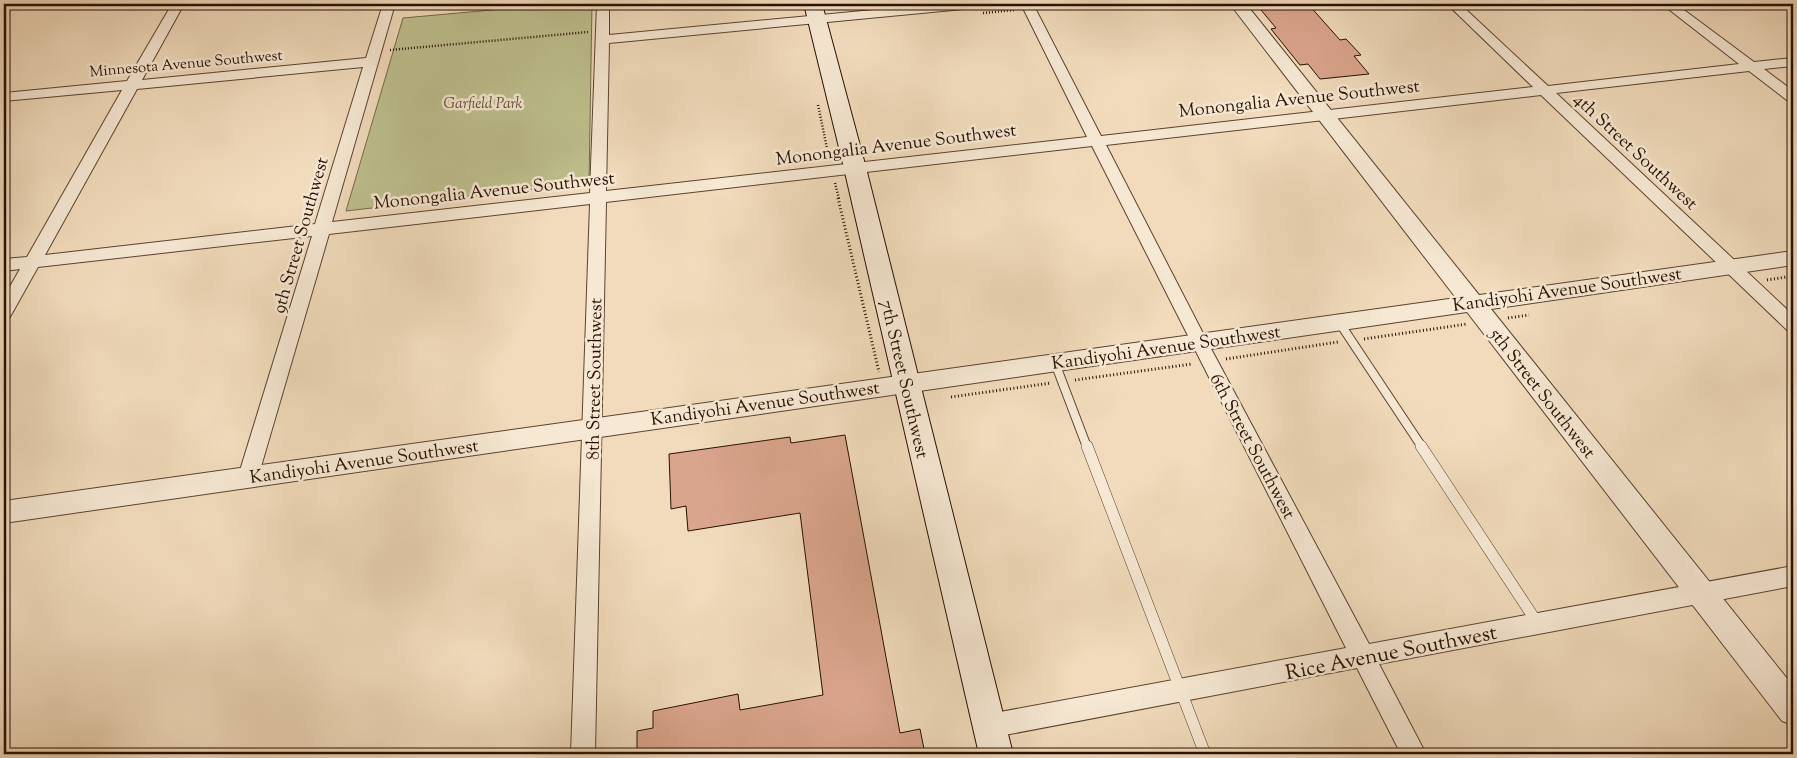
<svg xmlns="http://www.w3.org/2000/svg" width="1797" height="758" viewBox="0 0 1797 758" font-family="'Sorts Mill Goudy',serif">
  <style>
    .green { fill: #bebf8e; stroke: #746847 }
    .building { fill: #daa58d; stroke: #291000 }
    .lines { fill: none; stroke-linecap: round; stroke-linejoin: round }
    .service-far1-casing { stroke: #5b432f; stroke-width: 10 }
    .service-casing { stroke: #5b432f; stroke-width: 12 }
    .minor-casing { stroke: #5b432f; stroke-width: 2 }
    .tertiary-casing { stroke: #5b432f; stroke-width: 2 }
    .secondary-casing { stroke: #291000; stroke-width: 2 }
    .path-far1 { stroke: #291000; stroke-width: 2.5; stroke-dasharray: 1 2; stroke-linecap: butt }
    .path { stroke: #291000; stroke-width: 3; stroke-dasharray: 1 2.5; stroke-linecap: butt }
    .service-far1 { stroke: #f6e8d3; stroke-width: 8 }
    .service { stroke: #f6e8d3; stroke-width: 11 }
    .minor { fill: #f6e8d3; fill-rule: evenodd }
    .tertiary { fill: #f6e8d3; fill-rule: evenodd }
    .secondary { fill: #f6e8d3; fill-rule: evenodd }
    .labels { text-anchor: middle; stroke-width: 5; stroke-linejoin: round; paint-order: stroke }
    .far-street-label { font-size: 15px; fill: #291000; stroke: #f6e8d3 }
    .far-park-label { font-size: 15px; font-style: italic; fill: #5d4d32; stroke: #f6e8d3 }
    .street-label { font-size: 18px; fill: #291000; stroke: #f6e8d3 }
    .near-street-label { font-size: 21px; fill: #291000; stroke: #f6e8d3 }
  </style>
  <rect width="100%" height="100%" fill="#f1dbbc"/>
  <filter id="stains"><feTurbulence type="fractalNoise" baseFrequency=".004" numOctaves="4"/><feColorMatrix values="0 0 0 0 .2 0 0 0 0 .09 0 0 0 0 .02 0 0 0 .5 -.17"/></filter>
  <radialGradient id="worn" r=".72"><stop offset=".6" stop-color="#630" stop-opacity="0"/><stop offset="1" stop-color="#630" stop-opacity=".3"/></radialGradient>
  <polygon class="green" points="558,4 592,4 589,183 346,211 403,18"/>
  <g class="building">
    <polygon points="1256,4 1308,4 1340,40 1346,39 1361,55 1354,56 1369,74 1320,79 1308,64 1300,65 1271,29 1276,28"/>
    <polygon points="845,435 900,733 920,729 925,754 637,754 637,731 653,728 653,711 738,694 740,710 823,695 800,513 688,531 686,506 671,509 669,454 790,437 791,443"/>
  </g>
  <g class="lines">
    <g class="service-far1-casing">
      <g id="service-far1">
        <polyline points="1339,322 1422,447"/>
        <polyline points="1055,363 1087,447"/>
      </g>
    </g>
    <g class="service-casing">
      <g id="service">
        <polyline points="1087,446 1205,754"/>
        <polyline points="1421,446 1538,624"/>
      </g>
    </g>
    <g class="minor-casing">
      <path id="minor" d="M172 4H184L142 80 366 58 383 4H395L332 222 590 193 597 4H609V35L937 4H980L974 8 609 43 606 191 1087 137 1021 4H1033L1101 136 1533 87 1447 4H1460L1548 86 1739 64 1662 4H1676L1754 62 1793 58V66L1764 69 1793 91V102L1788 101 1749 71 1556 93 1793 315V331L1787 330 1541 95 1106 145 1208 343 1369 644 1793 566V586L1379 664 1426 754H1401L1357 668 989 738 980 735 977 726 980 717 989 714 1346 648 1092 146 606 202 595 754H571L590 204 329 234 258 477 255 483 248 485 241 483 238 477 312 236 38 267 10 317 4 318V297L20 269 4 271V259L27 257 122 90 4 101V93L127 81ZM363 67 315 224 45 255 137 89Z"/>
    </g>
    <g class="tertiary-casing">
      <polygon id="tertiary" points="1230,4 1246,4 1479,295 1793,251 1793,265 1491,309 1793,686 1793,725 1782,721 1467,312 4,523 4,501 1456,298"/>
    </g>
    <g class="secondary-casing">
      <polygon id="secondary" points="804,4 822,4 866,168 1013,754 979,754 844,168"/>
    </g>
    <g class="path-far1">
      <polyline points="1043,8 1082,4"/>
      <polyline points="983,13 1014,10"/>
      <polyline points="390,50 588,32"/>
      <polyline points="818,105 829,158"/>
      <polyline points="835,183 839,199"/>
    </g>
    <g class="path">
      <polyline points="838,198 879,372"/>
      <polyline points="1767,280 1793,276"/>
      <polyline points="1508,318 1529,315"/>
      <polyline points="1364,339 1467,324"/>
      <polyline points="1226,359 1338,342"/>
      <polyline points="1075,380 1192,364"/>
      <polyline points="951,397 1051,383"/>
    </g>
    <use href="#service-far1" class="service-far1"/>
    <use href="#service" class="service"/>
    <use href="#minor" class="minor"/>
    <use href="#tertiary" class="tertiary"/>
    <use href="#secondary" class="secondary"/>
  </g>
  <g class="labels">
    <g class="far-street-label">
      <text transform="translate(186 63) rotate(-5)" y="5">Minnesota Avenue Southwest</text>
    </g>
    <g class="far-park-label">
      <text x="483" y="108">Garfield Park</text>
    </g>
    <g class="street-label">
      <text transform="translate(1299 98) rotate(-6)" y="6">Monongalia Avenue Southwest</text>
      <text transform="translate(896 144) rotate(-7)" y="6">Monongalia Avenue Southwest</text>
      <text transform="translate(1636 151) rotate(43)" y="6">4th Street Southwest</text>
      <text transform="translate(494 190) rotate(-6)" y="6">Monongalia Avenue Southwest</text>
      <text transform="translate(300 235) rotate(-74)" y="6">9th Street Southwest</text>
      <text transform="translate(1567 289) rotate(-8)" y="6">Kandiyohi Avenue Southwest</text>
      <text transform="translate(1166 347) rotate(-8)" y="6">Kandiyohi Avenue Southwest</text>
      <text transform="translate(594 379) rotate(-89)" y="6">8th Street Southwest</text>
      <text transform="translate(905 379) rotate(77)" y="6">7th Street Southwest</text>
      <text transform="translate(1543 393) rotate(52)" y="6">5th Street Southwest</text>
      <text transform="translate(765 403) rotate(-8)" y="6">Kandiyohi Avenue Southwest</text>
      <text transform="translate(1253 446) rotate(62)" y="6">6th Street Southwest</text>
      <text transform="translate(364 461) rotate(-8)" y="6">Kandiyohi Avenue Southwest</text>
    </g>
    <g class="near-street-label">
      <text transform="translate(1391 652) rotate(-11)" y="7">Rice Avenue Southwest</text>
    </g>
  </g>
  <rect width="1797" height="758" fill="none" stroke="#f1dbbc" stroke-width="20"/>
  <rect x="5" y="5" width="1787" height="748" fill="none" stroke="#291000" stroke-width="2.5"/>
  <rect x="10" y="10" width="1777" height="738" fill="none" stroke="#291000"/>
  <rect width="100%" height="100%" filter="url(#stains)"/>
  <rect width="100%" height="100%" fill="url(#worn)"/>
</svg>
